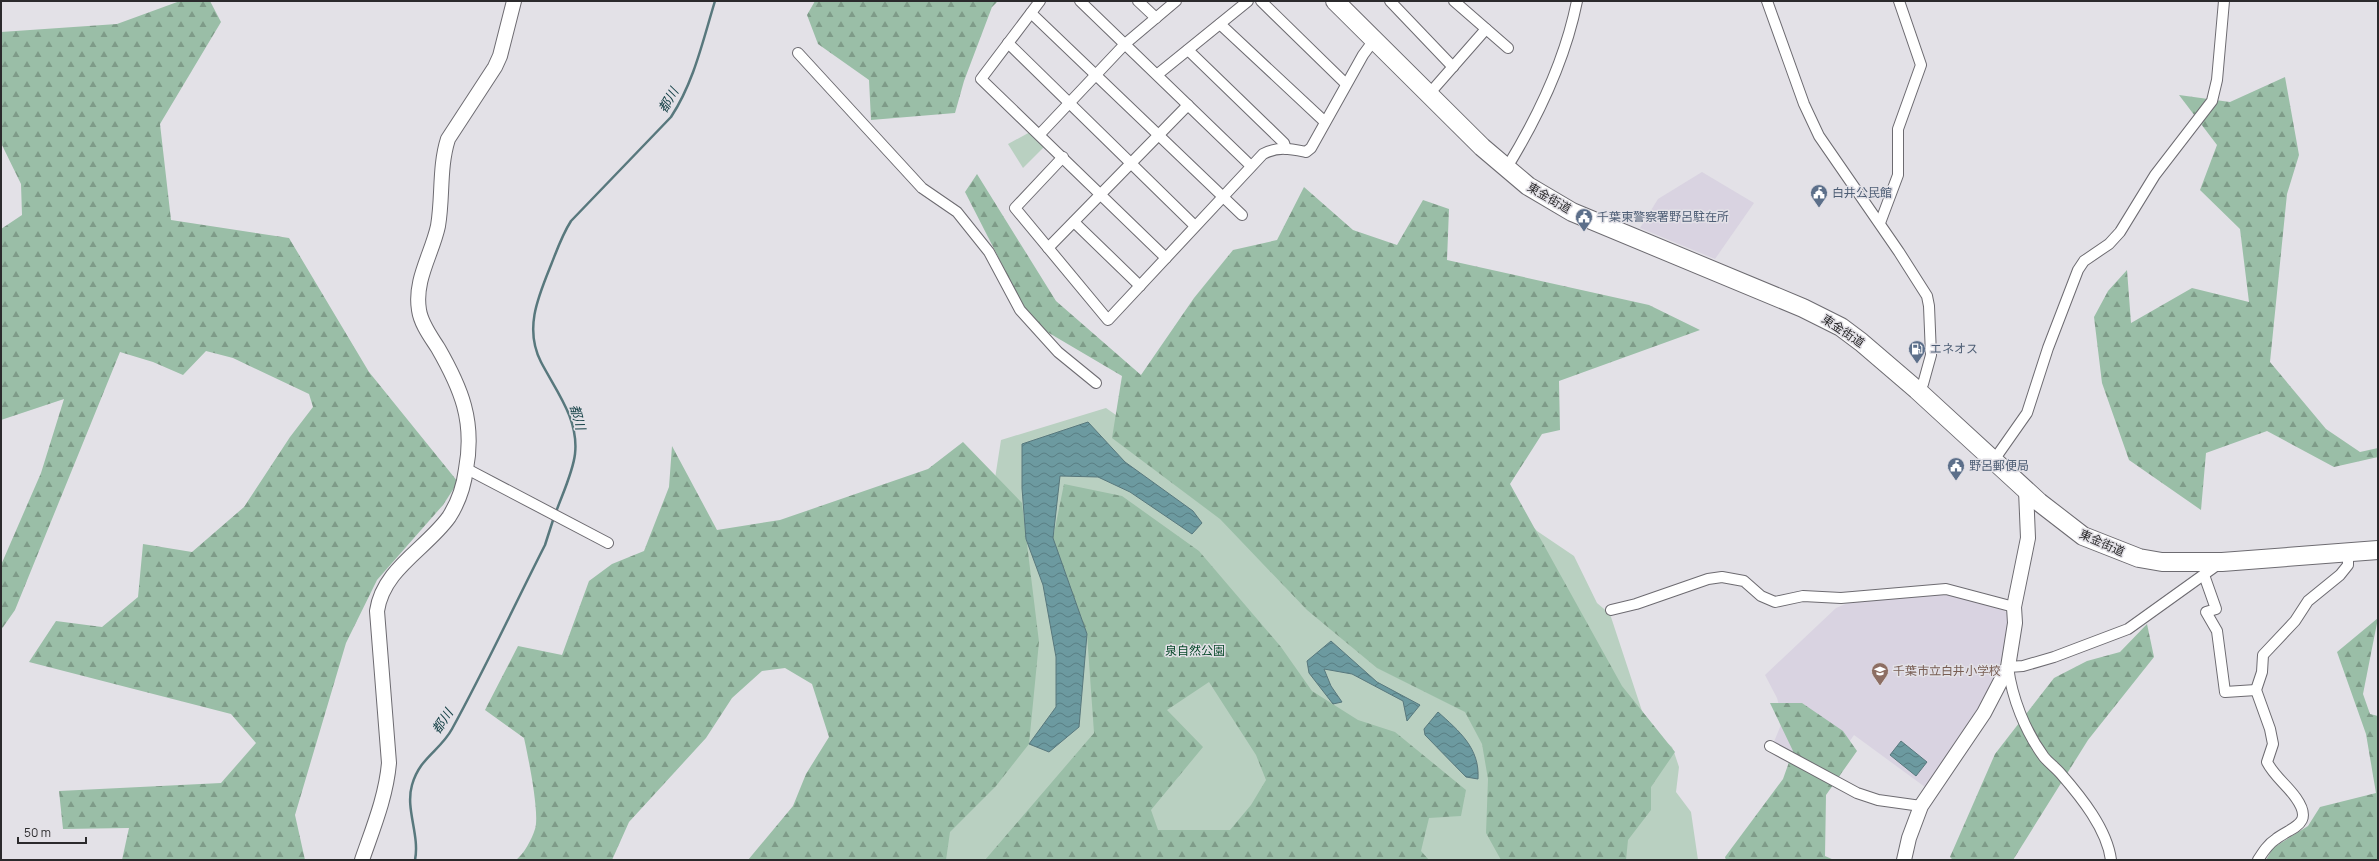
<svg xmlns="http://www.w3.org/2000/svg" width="2379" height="861" viewBox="0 0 2379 861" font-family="Manrope,'Noto Sans JP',sans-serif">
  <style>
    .built { fill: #d9d3e1 }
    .green { fill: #b9d0c1 }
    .forest { fill: url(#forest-firs); fill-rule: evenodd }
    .water { fill: url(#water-waves); stroke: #58787d }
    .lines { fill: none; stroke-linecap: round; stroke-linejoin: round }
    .stream { stroke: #58787d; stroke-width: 2.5 }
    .street-casing { stroke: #6d6b71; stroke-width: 12 }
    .secondary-casing { stroke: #6d6b71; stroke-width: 16 }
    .highway-casing { stroke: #6d6b71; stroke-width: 20 }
    .street { stroke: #fff; stroke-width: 10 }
    .secondary { stroke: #fff; stroke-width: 14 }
    .highway { stroke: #fff; stroke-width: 18 }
    .labels { text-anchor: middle; stroke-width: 3; stroke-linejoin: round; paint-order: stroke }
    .service-label { font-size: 12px; fill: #4e5e75; stroke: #e3e1e7; text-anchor: start }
    .street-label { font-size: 12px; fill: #2b2a2c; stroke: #e3e1e7 }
    .park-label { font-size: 12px; fill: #0b4b2d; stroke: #e3e1e7 }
    .education-label { font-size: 12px; fill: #785e54; stroke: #e3e1e7; text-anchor: start }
    .water-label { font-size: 13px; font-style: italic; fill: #174248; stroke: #e3e1e7 }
  </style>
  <defs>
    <pattern id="forest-firs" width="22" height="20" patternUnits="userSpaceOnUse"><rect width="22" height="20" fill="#9abea7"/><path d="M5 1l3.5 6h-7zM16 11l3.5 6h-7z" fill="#7e9b88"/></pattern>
    <pattern id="water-waves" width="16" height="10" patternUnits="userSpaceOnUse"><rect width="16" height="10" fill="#6c9aa0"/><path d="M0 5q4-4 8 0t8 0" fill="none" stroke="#597e83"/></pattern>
  </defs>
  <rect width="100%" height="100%" fill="#e3e1e7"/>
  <g class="built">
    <polygon points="1702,172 1754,203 1715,259 1640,228 1658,199"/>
    <polygon points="1947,593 1997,606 2009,614 2004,655 1984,699 1925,787 1854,735 1827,773 1773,744 1783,720 1777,698 1765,675 1836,608 1848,603"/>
  </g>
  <g class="green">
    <polygon points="1032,131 1046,145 1023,168 1008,144"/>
    <polygon points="1106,408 1123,420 1516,509 1537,531 1574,556 1597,603 1610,614 1642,711 1654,732 1672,747 1675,755 1679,767 1676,792 1691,812 1698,860 781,860 986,536 1001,440"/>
  </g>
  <g class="forest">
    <polygon points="180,1 210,1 221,22 160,124 171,220 289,238 369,372 458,482 443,505 377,580 346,643 295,815 305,860 122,860 129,828 63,829 59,791 221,783 256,743 231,714 29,662 56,621 102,627 138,597 143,544 192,552 244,507 290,437 313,407 309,394 233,358 206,351 183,375 153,362 120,352 15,610 1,630 1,565 41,473 64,399 1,420 1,229 22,215 21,184 1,143 1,32 117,24"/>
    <polygon points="815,1 998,1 992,7 964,81 955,113 871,120 869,80 818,44 807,15"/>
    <polygon points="2285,77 2299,155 2287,194 2270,362 2326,429 2360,452 2378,448 2378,457 2334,467 2267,431 2206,453 2201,510 2129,460 2102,383 2094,317 2108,291 2127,270 2131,323 2192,288 2249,302 2240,229 2200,190 2217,145 2179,95 2230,102"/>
    <polygon points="977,174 1056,301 1141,375 1194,298 1233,250 1277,240 1304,187 1353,230 1397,245 1423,200 1449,209 1447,260 1649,305 1700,330 1559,381 1560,430 1542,434 1510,484 1622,686 1675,752 1651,787 1651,810 1628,840 1626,860 1501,860 1486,833 1488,779 1482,744 1465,712 1377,668 1307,610 1220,519 1112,438 1122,376 1032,323 965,192"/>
    <path d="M963 442 1022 503 1039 642 1029 744 996 786 950 832 946 860H748L793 806 806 774 829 737 812 684 785 668 762 671 732 698 706 738 629 822 612 860H516C524 854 532 839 535 829 540 814 528 756 524 738L485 710 518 646 562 655 589 581 612 564 644 551 669 487 672 446 717 530 780 520 928 469Z"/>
    <path d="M1064 484 1122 496 1199 551 1281 647 1312 691 1358 720 1395 732 1466 790 1461 816 1429 818 1421 851 1429 860H985L1094 733 1087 634 1053 538ZM1209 682 1256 755 1266 780 1251 805 1230 830H1158L1151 810 1203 747 1167 710Z"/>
    <polygon points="2378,618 2363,694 2370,714 2378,716 2378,860 2266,860 2273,848 2308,826 2320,807 2376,793 2366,734 2337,652"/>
    <polygon points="2147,624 2154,657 2088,740 2013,860 1953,860 1950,857 1995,754 2054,678 2087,661 2120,652"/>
    <polygon points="1770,703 1802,703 1843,731 1857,751 1826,795 1825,856 1834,860 1726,860 1725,857 1783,779 1793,751"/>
  </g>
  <g class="water">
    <polygon points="1088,422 1125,462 1193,511 1202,523 1192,534 1130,492 1098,477 1060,476 1053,538 1087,634 1079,727 1049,752 1029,744 1056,707 1056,657 1043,585 1026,539 1022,488 1022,444"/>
    <polygon points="1331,641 1377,682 1420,705 1407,721 1403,701 1352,674 1324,669 1331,686 1342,702 1333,704 1309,673 1307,661"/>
    <path d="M1438 712C1459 731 1480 748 1478 779L1466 777 1425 735 1424 729Z"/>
    <polygon points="1901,741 1927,762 1916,776 1890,755"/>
  </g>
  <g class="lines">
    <g class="stream">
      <path d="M556 512C562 495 573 472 575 454 579 419 556 391 541 362 524 329 538 297 551 265 557 250 562 235 571 221L671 117C694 82 703 40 715 1"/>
      <path d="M415 860C420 835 405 809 412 785 420 757 440 751 452 729 485 669 514 606 545 545L554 517"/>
    </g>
    <g class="street-casing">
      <g id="street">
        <polyline points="1040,1 981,79 1166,258"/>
        <polyline points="1080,1 1251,166"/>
        <polyline points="1138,1 1156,18"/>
        <polyline points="1261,1 1346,84"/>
        <polyline points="1390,1 1453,67"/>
        <polyline points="1454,1 1508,48"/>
        <polyline points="1767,1 1804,104 1819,136 1899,252 1927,296 1929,306 1931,355 1923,384 1917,390"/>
        <polyline points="1031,13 1242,215"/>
        <polyline points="1220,24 1325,122"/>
        <polyline points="1008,43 1195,226"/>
        <polyline points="1188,50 1284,143 1286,149"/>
        <polyline points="798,53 922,188 957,212 989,252 1020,310 1058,352 1096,383"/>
        <polyline points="1158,74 1248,1"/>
        <polyline points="1429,94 1486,29"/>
        <polyline points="1040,134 1125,44 1176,1"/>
        <path d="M1063 157 1015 208 1108 320 1263 154C1278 146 1291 149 1306 152L1311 148 1363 55 1374 40"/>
        <path d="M1506 169C1538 117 1565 61 1577 1"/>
        <polyline points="1074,222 1140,286"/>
        <polyline points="1880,223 1898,175 1898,129 1921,65 1899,1"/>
        <polyline points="1048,248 1188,105"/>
        <polyline points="1994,460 2027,413 2048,348 2078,270 2084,261 2109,244 2120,232 2155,175 2212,101 2217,80 2224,1"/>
        <polyline points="467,469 608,543"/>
        <polyline points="2204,575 2216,609 2206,612 2217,631 2225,692 2256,690"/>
        <polyline points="1611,610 1636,604 1708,579 1722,577 1744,581 1761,596 1775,602 1803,596 1841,598 1946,589 2014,607"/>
        <polyline points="1770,746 1857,793 1878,800 1921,806"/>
        <path d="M2111 860C2107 829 2081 797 2061 774 2056 768 2049 763 2044 757 2025 731 2012 698 2008 667L2023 666 2054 657 2128 629 2220 563"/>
        <path d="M2258 860C2263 852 2268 844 2276 839 2291 827 2315 825 2296 798 2287 785 2274 776 2267 762L2273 744 2270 729 2256 690 2262 672 2263 655 2295 621 2308 601 2340 575 2348 565V551"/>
      </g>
    </g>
    <g class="secondary-casing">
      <g id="secondary">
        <path d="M362 860C373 828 386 797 389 763L377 611C383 569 426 549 449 517 458 503 464 485 466 469 475 421 461 388 438 348 431 337 421 324 419 310 414 280 432 254 438 226 443 197 439 167 448 139L495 67 500 56 514 1"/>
        <polyline points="1904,860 1909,838 1921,806 1984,713 2008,667 2015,623 2014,607 2028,538 2026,490"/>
      </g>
    </g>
    <g class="highway-casing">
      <polyline id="highway" points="1335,1 1482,147 1528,186 1572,212 1803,308 1841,327 1861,342 1917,390 2039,502 2083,536 2139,558 2162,562 2222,562 2378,550"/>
    </g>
    <use href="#street" class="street"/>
    <use href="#secondary" class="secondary"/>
    <use href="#highway" class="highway"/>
  </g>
  <defs>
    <g id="civic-pin" transform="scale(0.9)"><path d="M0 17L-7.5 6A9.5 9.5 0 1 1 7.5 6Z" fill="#5c6f8a" stroke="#e3e1e7"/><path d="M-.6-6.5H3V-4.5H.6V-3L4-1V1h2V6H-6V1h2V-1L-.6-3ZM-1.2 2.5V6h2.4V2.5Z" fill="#fff"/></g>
    <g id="fuel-pin" transform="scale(0.9)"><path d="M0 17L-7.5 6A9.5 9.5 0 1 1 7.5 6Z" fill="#5c6f8a" stroke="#e3e1e7"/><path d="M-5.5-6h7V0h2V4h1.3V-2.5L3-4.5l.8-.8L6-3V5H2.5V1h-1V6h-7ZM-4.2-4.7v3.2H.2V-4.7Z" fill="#fff"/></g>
    <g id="school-pin" transform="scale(0.9)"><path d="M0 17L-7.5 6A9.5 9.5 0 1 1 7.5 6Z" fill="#8d6e63" stroke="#e3e1e7"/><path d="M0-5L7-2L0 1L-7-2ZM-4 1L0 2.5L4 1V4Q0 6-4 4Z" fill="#fff"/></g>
  </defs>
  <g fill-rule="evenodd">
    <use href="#civic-pin" x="1819" y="193"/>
    <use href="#civic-pin" x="1584" y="217"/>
    <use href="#fuel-pin" x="1917" y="349"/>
    <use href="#civic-pin" x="1956" y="466"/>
    <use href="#school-pin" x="1880" y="671"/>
  </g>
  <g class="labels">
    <g class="service-label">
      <text x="1832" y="197">白井公民館</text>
      <text x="1597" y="221">千葉東警察署野呂駐在所</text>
      <text x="1930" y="353">エネオス</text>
      <text x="1969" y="470">野呂郵便局</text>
    </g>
    <g class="street-label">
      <text transform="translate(1549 198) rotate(30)" y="4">東金街道</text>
      <text transform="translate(1843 331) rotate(34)" y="4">東金街道</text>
      <text transform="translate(2102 543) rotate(24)" y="4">東金街道</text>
    </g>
    <g class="park-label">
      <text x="1195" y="655">泉自然公園</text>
    </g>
    <g class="education-label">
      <text x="1893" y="675">千葉市立白井小学校</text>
    </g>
    <g class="water-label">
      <text transform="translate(668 100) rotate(-60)" y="5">都川</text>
      <text transform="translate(578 417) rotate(75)" y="5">都川</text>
      <text transform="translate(442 721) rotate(-57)" y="5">都川</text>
    </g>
  </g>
  <rect width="2379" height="861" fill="none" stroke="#2b2a2c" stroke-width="4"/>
  <path d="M18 837v6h68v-6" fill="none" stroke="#2b2a2c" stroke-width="2"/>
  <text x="24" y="837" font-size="12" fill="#2b2a2c" stroke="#e3e1e7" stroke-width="3" paint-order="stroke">50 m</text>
</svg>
